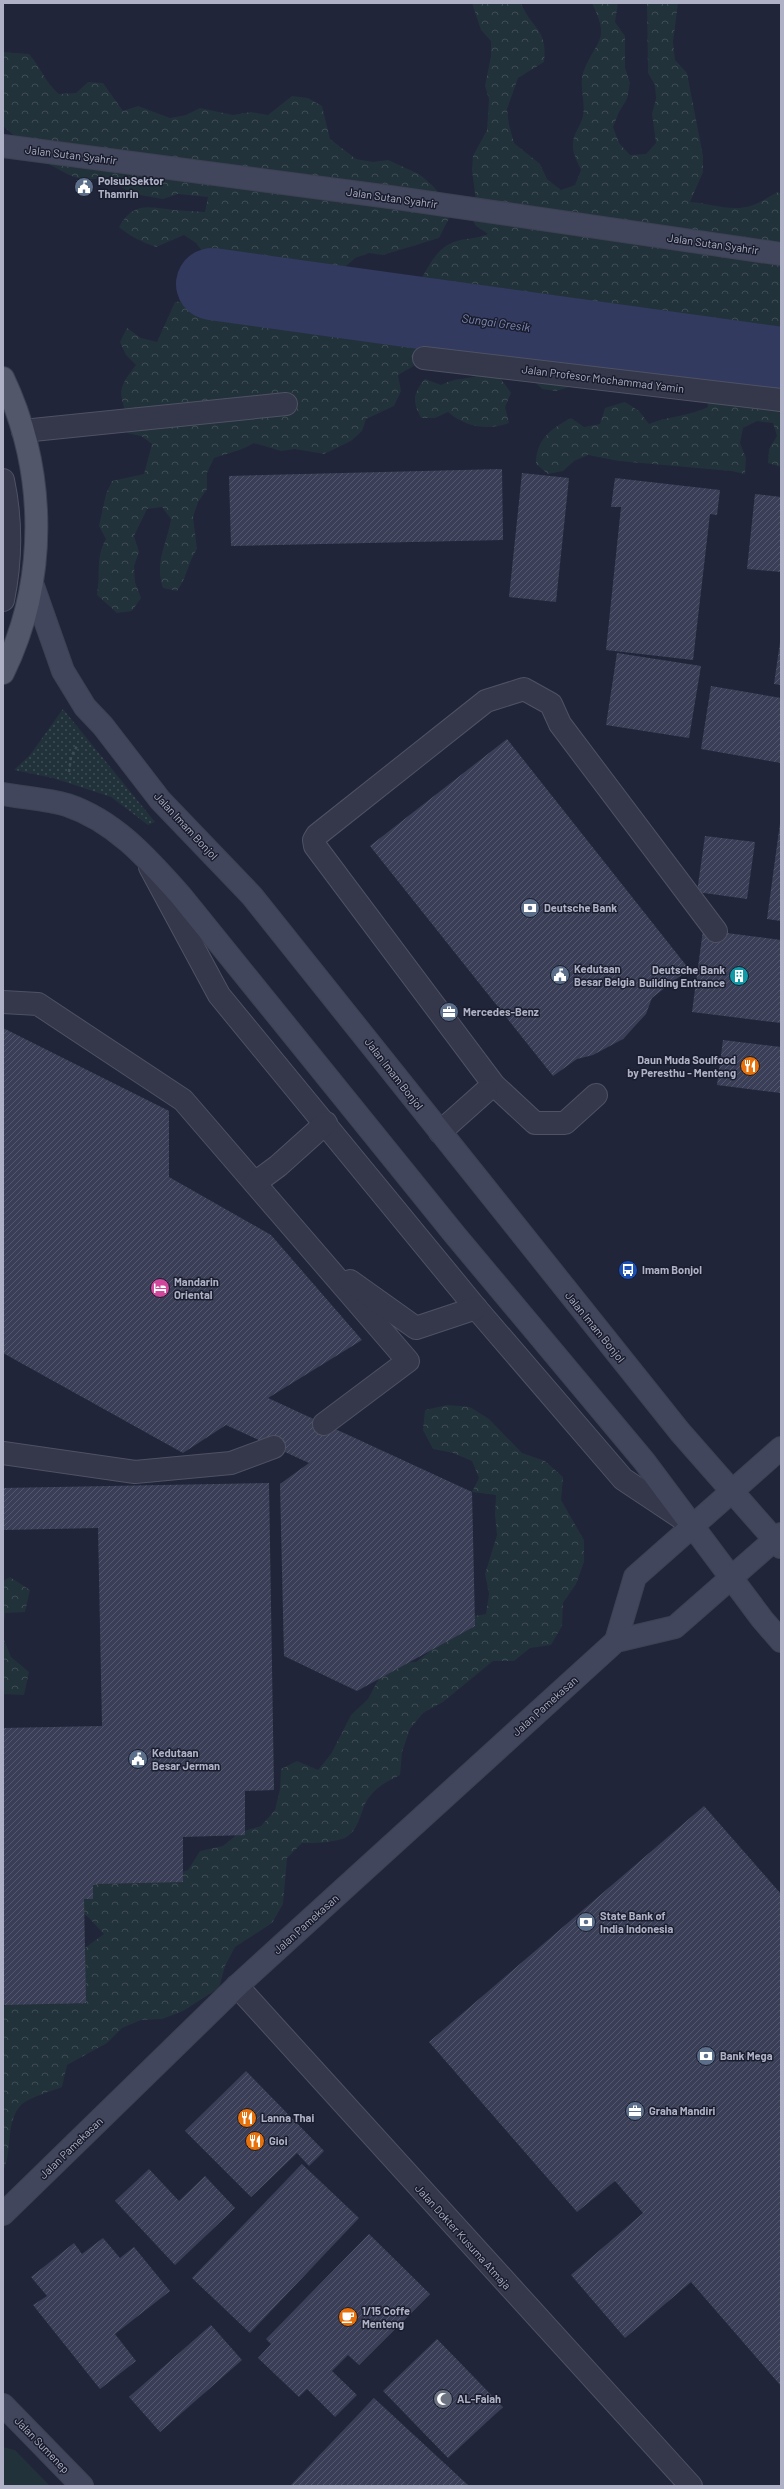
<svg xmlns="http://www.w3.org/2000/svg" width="784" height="2489" viewBox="0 0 784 2489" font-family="Barlow,sans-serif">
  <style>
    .grass { fill: url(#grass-dots) }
    .forest { fill: url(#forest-crowns) }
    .park { fill: #22323a }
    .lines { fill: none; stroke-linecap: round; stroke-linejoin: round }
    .river { stroke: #323a5f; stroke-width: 72 }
    .building { fill: url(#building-hatch) }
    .lane-casing { stroke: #4f5264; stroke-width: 24 }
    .street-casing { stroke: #4f5264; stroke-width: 24 }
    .secondary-casing { stroke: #3d4153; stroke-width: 24 }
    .primary-casing { stroke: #3d4153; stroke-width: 24 }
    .path { stroke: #3d4e55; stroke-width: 2.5; stroke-dasharray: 3 3; stroke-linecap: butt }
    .lane { stroke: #34384a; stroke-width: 22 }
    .street { stroke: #34384a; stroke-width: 22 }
    .secondary { stroke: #42465d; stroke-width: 22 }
    .primary { stroke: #52576a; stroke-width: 22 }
    .labels { text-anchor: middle; stroke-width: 3; stroke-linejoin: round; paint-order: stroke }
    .street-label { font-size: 11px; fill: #afb2c6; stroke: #1a1d2e }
    .poi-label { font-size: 11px; font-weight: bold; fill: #afb2c6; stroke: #1a1d2e; text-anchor: start }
    .water-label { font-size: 12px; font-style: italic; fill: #7e88b3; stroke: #1a1d2e }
  </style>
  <defs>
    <pattern id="grass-dots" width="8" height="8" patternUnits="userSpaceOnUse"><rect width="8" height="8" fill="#22323a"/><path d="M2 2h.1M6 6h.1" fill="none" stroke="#404d55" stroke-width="1.8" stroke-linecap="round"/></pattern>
    <pattern id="forest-crowns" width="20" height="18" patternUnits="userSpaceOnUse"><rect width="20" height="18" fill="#22323a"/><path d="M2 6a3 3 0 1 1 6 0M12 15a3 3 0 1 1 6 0" fill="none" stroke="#404d55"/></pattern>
    <pattern id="building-hatch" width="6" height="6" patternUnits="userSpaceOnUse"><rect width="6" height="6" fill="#3a3f57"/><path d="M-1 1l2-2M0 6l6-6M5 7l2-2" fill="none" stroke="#54586e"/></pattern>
  </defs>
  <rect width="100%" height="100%" fill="#202539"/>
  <polygon class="grass" points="63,709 155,822 148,825 111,797 53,778 14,770 30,755"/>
  <g class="forest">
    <path d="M472 3H521C532 30 548 28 544 62L518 78 507 109 509 125 514 143 540 164 547 179 561 190 575 185 581 170C578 163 572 153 573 144 573 133 581 126 583 116 586 101 578 85 584 70 598 37 610 41 592 3H618L615 22 625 36V68L630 83 627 99 619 112 613 127 619 143 630 155 646 154 656 143 652 114 656 99 655 85 648 73 647 3H678L673 42 675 60 687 73 703 156V172L690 202C710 203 730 212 750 206 759 204 769 196 778 192L781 194V343C778 344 774 348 770 349 741 356 727 307 689 337 657 326 652 322 619 335L578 319 521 328 484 308H454L427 294 421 279C430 264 438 246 457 241 469 238 475 239 488 234L476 226 470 215 476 201 472 170 473 156 487 130 489 99 485 86 491 56V41L481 30Z"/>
    <path d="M3 52 29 54C42 69 44 81 59 94L76 93 88 82 103 83 123 111 138 106 170 118 186 115 200 108 233 115 251 112 268 115 292 96 308 98 322 106 330 139 356 159 373 162 388 160 419 174 432 185 453 210 439 238 383 255 369 253 355 258 344 268 326 267 315 271 287 265 275 258H260L246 262 231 259 218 261 205 255 196 243 184 235 156 247C142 242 131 237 119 227 134 201 148 207 174 210 184 211 195 211 205 212L208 197 178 194 163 199 134 194 121 187 113 177 83 180 69 175 43 161 3 126Z"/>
    <path d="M264 281C295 285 302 296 311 325L326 331H342L353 320 356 306C379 299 400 300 421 312L431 345 424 360 398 375 401 391 394 406 366 419 362 431 351 441 324 454 295 449 281 451 254 443C241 451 228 453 214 458L207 473V489L198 502 193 517 197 549C187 564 188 576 177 591L163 588C154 562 167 544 171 519L162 507 147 509 134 536 139 552 134 566 135 582 141 598 132 611 117 613 97 595C101 573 95 558 106 539L99 526 106 494 112 481 144 474 152 444 141 436 127 433C130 398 107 400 136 365L126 355 120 342 127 328 141 338 157 342 175 302 207 299 224 303 247 283Z"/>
    <path d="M549 338 600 342 613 352 629 358 643 352 656 342 672 344 704 355 720 358 751 371 767 367 781 370V467L768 463 769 449 777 436 773 423 757 421 743 428 740 443 746 458 745 474 731 471 619 461 588 455 574 461 563 471 548 474 536 464C536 440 550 429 571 418L584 427 600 424 605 408 625 402 639 411 649 424C668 416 690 416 708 407L706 393 585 382 556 391 542 389C525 370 500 368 481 353L489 340 522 342 538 349Z"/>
    <path d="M485 373 501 379 511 393 505 407 509 423C488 431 465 427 448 412L435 418H421C412 401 413 393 425 379L441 385C459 376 467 381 485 373Z"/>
    <path d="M447 1405 470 1407 489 1419 522 1453 545 1461 563 1477 561 1500 584 1540V1562L576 1584 563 1603 562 1626 551 1645 530 1648 514 1661H493L443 1702 423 1713 410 1729 402 1752 400 1775C386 1782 374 1788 366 1802 360 1814 358 1834 342 1839 329 1843 315 1843 302 1843L287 1858 283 1904 272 1923 235 1947 225 1966 219 1988 183 2011 162 2019 141 2020 122 2028 107 2043 67 2065 62 2087C52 2091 28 2098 21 2105 5 2122 13 2151 3 2171V2008L20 1988 72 1965 86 1947 104 1934 89 1918 70 1903 62 1881 166 1877 188 1870 200 1851 223 1846 240 1832 261 1826 275 1810 280 1789 281 1769 297 1761 318 1770 331 1754 351 1715 368 1699 378 1680 392 1663 416 1662 434 1648 462 1618 486 1614 489 1594 485 1574 497 1535 495 1515 496 1495 472 1492 479 1478 472 1461 453 1453 433 1449 423 1430 425 1410Z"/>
    <polygon points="10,1577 30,1590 25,1612 5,1613 3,1630 3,1581"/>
    <polygon points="3,1637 11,1657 29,1672 24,1695 3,1694"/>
  </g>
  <polygon class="park" points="3,2447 15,2450 50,2486 3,2486"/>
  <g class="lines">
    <polyline class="river" points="212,284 781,363"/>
  </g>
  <g class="building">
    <polygon points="502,469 503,540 231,546 229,476"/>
    <polygon points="522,473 569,478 556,602 509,597"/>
    <polygon points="615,478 720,490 717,515 710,514 693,660 606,650 621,507 611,507"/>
    <polygon points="755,494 781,497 781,572 747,569"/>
    <polygon points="780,642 781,642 781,685 774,684"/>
    <polygon points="617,653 701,666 689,738 606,725"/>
    <polygon points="711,686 781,698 781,763 701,749"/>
    <polygon points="507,739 689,969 652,998 646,1014 623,1039 593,1055 577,1059 553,1076 370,846"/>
    <polygon points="780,823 781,823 781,921 767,919"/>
    <polygon points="705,836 755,842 747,899 697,892"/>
    <polygon points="703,930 781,940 781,1023 692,1012"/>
    <polygon points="3,1028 169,1111 169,1177 271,1235 362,1340 268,1398 472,1492 475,1626 357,1691 284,1656 280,1484 309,1463 226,1425 183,1453 3,1353"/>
    <polygon points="723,1040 781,1047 781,1093 717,1085"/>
    <polygon points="269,1483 274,1790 245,1791 245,1835 183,1837 183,1882 93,1884 93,1899 84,1899 86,2003 3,2005 3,1728 102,1726 98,1528 3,1530 3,1488"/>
    <polygon points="704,1806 781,1894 781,2386 691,2282 625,2338 571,2275 643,2213 615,2181 577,2212 429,2042"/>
    <polygon points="246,2071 324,2151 309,2166 297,2153 251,2197 185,2131"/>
    <polygon points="302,2164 359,2218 250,2333 192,2278"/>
    <polygon points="149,2169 179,2201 205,2176 235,2208 175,2265 115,2201"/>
    <polygon points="369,2234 430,2294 359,2365 348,2355 332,2371 357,2395 335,2417 307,2389 299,2397 258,2358 271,2344 266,2339"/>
    <polygon points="103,2238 120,2258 134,2247 170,2291 115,2334 136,2361 100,2389 33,2305 47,2296 31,2277 74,2243 82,2254"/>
    <polygon points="211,2325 242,2360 160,2432 129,2397"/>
    <polygon points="437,2339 503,2407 448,2458 383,2391"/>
    <polygon points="374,2398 469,2486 290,2486"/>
  </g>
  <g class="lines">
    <g class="lane-casing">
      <g id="lane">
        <polyline points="23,431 286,404"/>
        <path d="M3 480C11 518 11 561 3 600"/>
        <polyline points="150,867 219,995 476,1308 623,1479 689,1523"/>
        <polyline points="3,1002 38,1004 183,1100 408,1361 324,1424"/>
        <polyline points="596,1095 565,1123 535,1123 494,1085 315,846 314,840 317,835 486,701 524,689 551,704 560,724 716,931"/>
        <polyline points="440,1132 486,1091"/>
        <polyline points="255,1183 278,1166 326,1123"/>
        <polyline points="350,1281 416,1328 476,1308"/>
        <polyline points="3,1453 135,1472 231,1463 274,1447"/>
      </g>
    </g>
    <g class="street-casing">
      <g id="street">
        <polyline points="424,358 781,400"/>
        <polyline points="237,1986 691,2486"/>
      </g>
    </g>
    <g class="secondary-casing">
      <g id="secondary">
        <polyline points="3,146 390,197 781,254"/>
        <polyline points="33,586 63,671 85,707 103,726 160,800 252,896 680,1432 781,1547"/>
        <path d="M3 794C24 798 47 799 67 805 115 821 148 859 181 896L455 1235 644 1461 762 1619 781 1641"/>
        <polyline points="616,1641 635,1577 781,1448"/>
        <polyline points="3,2214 237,1986 616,1641 675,1627 781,1534"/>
        <polyline points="3,2405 82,2486"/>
      </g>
    </g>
    <g class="primary-casing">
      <path id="primary" d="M3 378C47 471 48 581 3 673"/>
    </g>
    <polyline class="path" points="69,772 71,757 77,746"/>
    <use href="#lane" class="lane"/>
    <use href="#street" class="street"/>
    <use href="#secondary" class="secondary"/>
    <use href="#primary" class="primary"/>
  </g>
  <defs>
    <g id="civic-disc" transform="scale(1)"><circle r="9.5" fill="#5c6f8a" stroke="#1a1d2e"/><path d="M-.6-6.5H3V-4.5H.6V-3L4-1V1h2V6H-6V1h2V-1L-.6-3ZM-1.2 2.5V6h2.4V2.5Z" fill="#fff"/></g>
    <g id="bank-disc" transform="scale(1)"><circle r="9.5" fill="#5c6f8a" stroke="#1a1d2e"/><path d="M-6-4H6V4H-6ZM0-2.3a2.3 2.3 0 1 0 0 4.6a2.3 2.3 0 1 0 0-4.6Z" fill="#fff"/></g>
    <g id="building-disc" transform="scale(1)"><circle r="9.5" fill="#0f9aa8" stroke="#1a1d2e"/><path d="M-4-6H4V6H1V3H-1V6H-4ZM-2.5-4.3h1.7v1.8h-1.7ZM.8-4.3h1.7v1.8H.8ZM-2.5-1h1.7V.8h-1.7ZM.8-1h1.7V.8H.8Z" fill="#fff"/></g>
    <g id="office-disc" transform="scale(1)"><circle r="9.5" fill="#5c6f8a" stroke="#1a1d2e"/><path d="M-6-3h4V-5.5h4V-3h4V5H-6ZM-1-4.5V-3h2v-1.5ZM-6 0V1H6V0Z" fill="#fff"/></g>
    <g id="restaurant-disc" transform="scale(1)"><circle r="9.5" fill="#e8710a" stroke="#1a1d2e"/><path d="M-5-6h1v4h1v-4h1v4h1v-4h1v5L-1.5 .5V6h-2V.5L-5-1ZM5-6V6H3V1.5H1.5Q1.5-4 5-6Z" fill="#fff"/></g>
    <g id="bus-disc" transform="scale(1)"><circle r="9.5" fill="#1a4fb4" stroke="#1a1d2e"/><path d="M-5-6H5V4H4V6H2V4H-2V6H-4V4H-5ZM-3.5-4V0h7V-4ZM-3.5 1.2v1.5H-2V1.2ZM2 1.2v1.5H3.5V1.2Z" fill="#fff"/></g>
    <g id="hotel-disc" transform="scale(1)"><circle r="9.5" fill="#d1479c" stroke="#1a1d2e"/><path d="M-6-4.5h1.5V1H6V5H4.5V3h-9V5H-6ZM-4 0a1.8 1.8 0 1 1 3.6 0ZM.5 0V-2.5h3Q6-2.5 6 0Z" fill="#fff"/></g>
    <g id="cafe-disc" transform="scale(1)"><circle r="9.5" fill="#e8710a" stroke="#1a1d2e"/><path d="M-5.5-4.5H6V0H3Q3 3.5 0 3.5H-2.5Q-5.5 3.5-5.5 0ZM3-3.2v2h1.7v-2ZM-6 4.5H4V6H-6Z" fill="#fff"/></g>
    <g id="mosque-disc" transform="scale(1)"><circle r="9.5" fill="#6b7280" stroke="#1a1d2e"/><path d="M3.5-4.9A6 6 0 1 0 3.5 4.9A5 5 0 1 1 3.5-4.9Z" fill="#fff"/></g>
  </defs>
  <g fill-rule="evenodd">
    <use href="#civic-disc" x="84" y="187"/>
    <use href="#bank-disc" x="530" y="908"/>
    <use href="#civic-disc" x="560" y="975"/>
    <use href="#building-disc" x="739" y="976"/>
    <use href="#office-disc" x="449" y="1012"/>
    <use href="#restaurant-disc" x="750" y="1066"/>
    <use href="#bus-disc" x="628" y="1270"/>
    <use href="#hotel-disc" x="160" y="1288"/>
    <use href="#civic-disc" x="138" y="1759"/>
    <use href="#bank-disc" x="586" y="1922"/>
    <use href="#bank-disc" x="706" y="2056"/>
    <use href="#office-disc" x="635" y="2111"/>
    <use href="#restaurant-disc" x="247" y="2118"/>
    <use href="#restaurant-disc" x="255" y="2141"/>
    <use href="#cafe-disc" x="348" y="2317"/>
    <use href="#mosque-disc" x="443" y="2399"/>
  </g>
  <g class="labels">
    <g class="street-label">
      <text transform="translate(71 155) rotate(7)" y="4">Jalan Sutan Syahrir</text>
      <text transform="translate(392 198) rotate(8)" y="4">Jalan Sutan Syahrir</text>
      <text transform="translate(713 244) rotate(8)" y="4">Jalan Sutan Syahrir</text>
      <text transform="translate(603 379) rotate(7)" y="4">Jalan Profesor Mochammad Yamin</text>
      <text transform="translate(186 826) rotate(47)" y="4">Jalan Imam Bonjol</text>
      <text transform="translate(394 1074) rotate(52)" y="4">Jalan Imam Bonjol</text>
      <text transform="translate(595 1327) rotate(51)" y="4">Jalan Imam Bonjol</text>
      <text transform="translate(545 1706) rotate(-42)" y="4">Jalan Pamekasan</text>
      <text transform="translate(306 1924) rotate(-42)" y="4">Jalan Pamekasan</text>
      <text transform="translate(71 2148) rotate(-44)" y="4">Jalan Pamekasan</text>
      <text transform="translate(463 2237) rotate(48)" y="4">Jalan Dokter Kusuma Atmaja</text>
      <text transform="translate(42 2445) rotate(46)" y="4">Jalan Sumenep</text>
    </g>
    <g class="poi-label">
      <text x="98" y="185">PolsubSektor<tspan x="98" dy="13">Thamrin</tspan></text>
      <text x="544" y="912">Deutsche Bank</text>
      <text x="574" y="973">Kedutaan<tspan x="574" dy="13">Besar Belgia</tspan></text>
      <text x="725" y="974" text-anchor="end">Deutsche Bank<tspan x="725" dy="13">Building Entrance</tspan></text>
      <text x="463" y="1016">Mercedes-Benz</text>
      <text x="736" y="1064" text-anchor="end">Daun Muda Soulfood<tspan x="736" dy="13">by Peresthu - Menteng</tspan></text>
      <text x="642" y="1274">Imam Bonjol</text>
      <text x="174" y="1286">Mandarin<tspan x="174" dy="13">Oriental</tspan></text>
      <text x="152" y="1757">Kedutaan<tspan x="152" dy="13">Besar Jerman</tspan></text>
      <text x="600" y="1920">State Bank of<tspan x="600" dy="13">India Indonesia</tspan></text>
      <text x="720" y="2060">Bank Mega</text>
      <text x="649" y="2115">Graha Mandiri</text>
      <text x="261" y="2122">Lanna Thai</text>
      <text x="269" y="2145">Gioi</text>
      <text x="362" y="2315">1/15 Coffe<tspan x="362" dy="13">Menteng</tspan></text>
      <text x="457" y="2403">AL-Falah</text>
    </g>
    <g class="water-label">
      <text transform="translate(496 323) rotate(8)" y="4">Sungai Gresik</text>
    </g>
  </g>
  <rect width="784" height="2489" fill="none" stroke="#afb2c6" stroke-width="8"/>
</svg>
